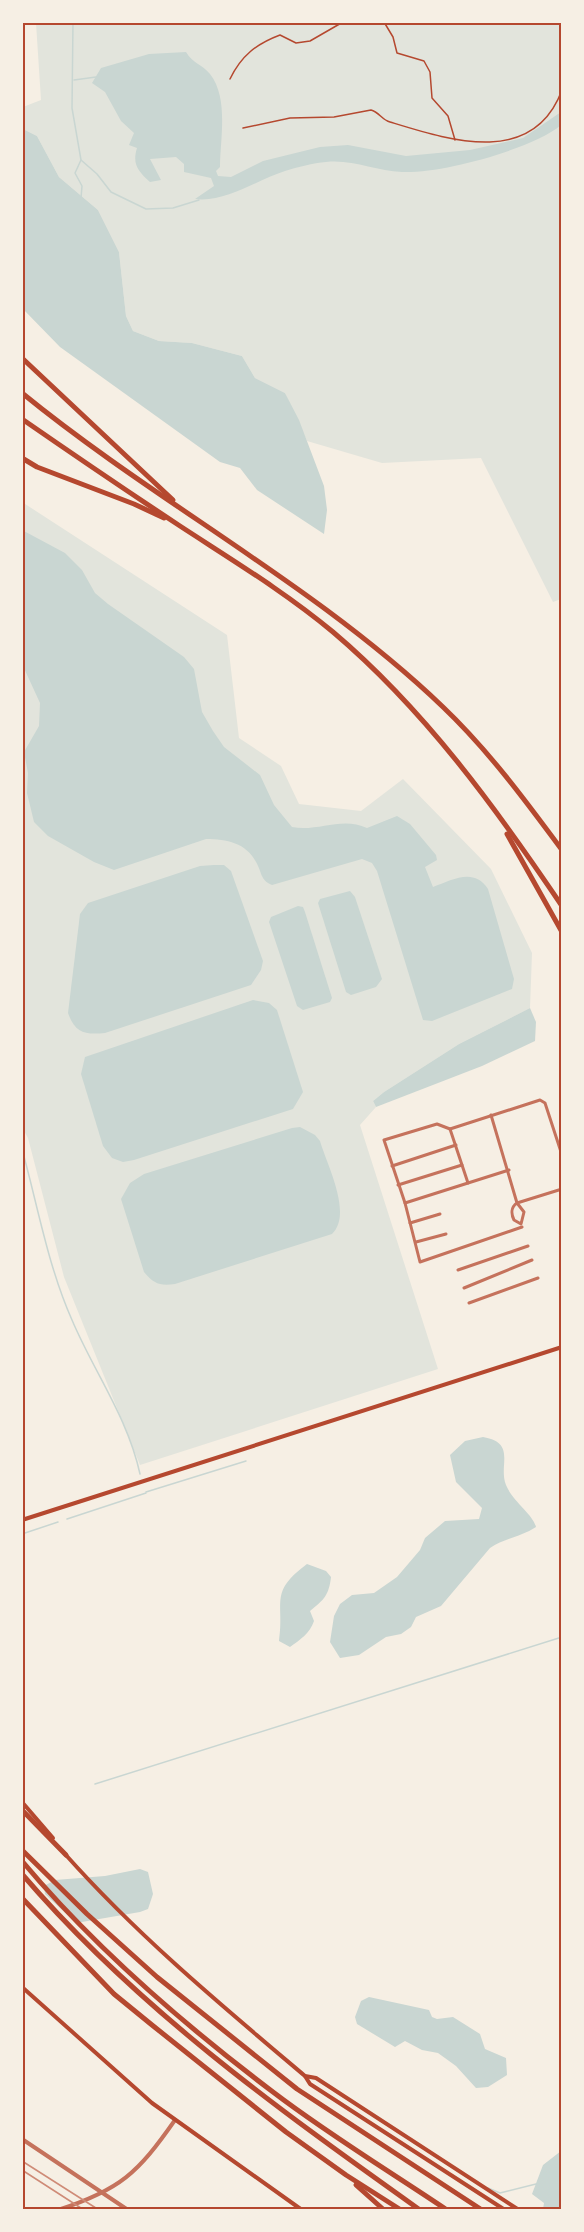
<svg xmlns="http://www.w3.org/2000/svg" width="584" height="2232" viewBox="0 0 584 2232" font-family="'Asap Condensed',sans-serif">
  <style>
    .green { fill: #e2e4dc }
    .water { fill: #c9d6d2 }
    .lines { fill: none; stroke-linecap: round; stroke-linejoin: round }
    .stream { stroke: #c9d6d2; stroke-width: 1.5 }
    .path { stroke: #b5482f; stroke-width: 1.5 }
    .minor { stroke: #c5725c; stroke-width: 3 }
    .tertiary { stroke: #c5725c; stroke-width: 4 }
    .secondary { stroke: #b5482f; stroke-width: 4 }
    .motorway { stroke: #b5482f; stroke-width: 5 }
    .tram { stroke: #cf8b77; stroke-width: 1.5 }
    .rail { stroke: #cf8b77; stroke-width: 1.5 }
    .neatline { fill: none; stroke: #b5482f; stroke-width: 2 }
  </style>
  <rect width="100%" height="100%" fill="#f6efe4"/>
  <g class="green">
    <polygon points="36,23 561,23 561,599 553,602 481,458 382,463 307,441 285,393 255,378 242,356 192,343 159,341 133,331 126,316 119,252 98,210 59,177 37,136 23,129 23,107 41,100"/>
    <polygon points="22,502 227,635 239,738 281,766 299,804 361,811 403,779 491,869 532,953 530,1008 459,1044 384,1092 373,1101 376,1107 360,1125 438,1369 140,1465 64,1277 28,1138 23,1129"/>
  </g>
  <g class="water">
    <path d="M186 52C193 64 202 64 210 74 229 98 220 140 220 167L216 171 218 176 231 177 263 161 320 147 348 145 406 156 470 150 523 138 561 112V125C533 149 440 174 402 172 376 171 352 159 326 162 313 163 298 167 285 171 257 180 225 203 195 199L214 186 211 178 184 172V164L176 157 150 159 161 180 150 182C138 171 132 164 137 148L129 145 134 133 121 121 105 92 92 83 101 68 149 54Z"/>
    <polygon points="23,129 37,136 59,177 98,210 119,252 126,316 133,331 159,341 192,343 242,356 255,378 285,393 299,420 324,486 327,510 324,534 257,490 240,468 220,462 60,347 23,309"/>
    <path d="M22 530 65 553 82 570 95 593 108 604 184 657 194 669 202 712 213 731 224 747 260 775 274 805 292 827C318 832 342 816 367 828L397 816 410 824 436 855 437 860 425 867 433 887C452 880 474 867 488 889L514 979 512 989 432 1021 423 1020 377 871 372 863 362 859 272 885C260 880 262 872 256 862 246 843 227 839 206 839L114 870 94 862 48 836 34 822 27 793 28 773 24 752 39 726 40 703 23 666Z"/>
    <path d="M214 865H224L231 871 263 961 261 970 251 985 105 1033C85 1035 75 1033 68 1013L80 914 88 903 200 866Z"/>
    <polygon points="350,891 355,897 382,979 376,987 351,995 346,992 318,903 320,899"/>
    <polygon points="298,906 303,907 305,912 332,998 330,1002 303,1010 297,1006 269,922 271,917"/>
    <polygon points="253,1000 269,1003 277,1010 303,1092 293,1109 134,1160 123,1162 112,1158 103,1146 81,1074 85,1057"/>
    <polygon points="530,1008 536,1022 535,1041 482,1066 376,1107 373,1101 384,1092 459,1044"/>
    <path d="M300 1127 315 1135 320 1141C327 1165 353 1214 332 1234L175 1284C160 1286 154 1284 144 1272L121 1199 130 1183 144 1174 292 1128Z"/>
    <path d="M483 1437C517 1443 498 1465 506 1485 513 1502 533 1514 536 1527 521 1537 504 1538 490 1548L441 1606 416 1617 411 1627 401 1634 386 1637 359 1655 340 1658 330 1642 334 1616 340 1604 352 1595 374 1593 397 1577 420 1550 425 1538 445 1521 479 1519 482 1508 456 1482 450 1455 465 1441Z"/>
    <path d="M307 1564 326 1571 331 1577C329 1595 324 1600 310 1611L314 1621C310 1633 300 1640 290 1647L279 1641C285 1602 268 1593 307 1564Z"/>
    <polygon points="140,1869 148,1872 153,1894 148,1909 140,1912 76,1923 45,1894 44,1886 55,1880 105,1876"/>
    <polygon points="369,1997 429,2010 432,2017 437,2019 453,2017 480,2034 485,2049 506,2058 507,2075 488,2087 476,2088 456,2066 438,2053 422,2050 405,2041 395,2047 357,2024 355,2017 361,2001"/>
    <polygon points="561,2151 561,2209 543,2209 544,2203 532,2194 543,2165"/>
  </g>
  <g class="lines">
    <g class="stream">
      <polyline points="73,22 72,108 81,160 75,173 82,186 81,198"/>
      <polyline points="74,80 96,77"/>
      <polyline points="81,160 97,174 111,192 146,209 173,208 199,200"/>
      <path d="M22 1149C38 1207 48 1266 72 1320 94 1372 128 1418 140 1474"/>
      <polyline points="146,1492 246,1461"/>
      <polyline points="67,1519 146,1493"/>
      <polyline points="22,1534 58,1522"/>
      <polyline points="95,1784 562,1637"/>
      <polyline points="488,2188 500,2193 536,2184"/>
    </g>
    <g class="path">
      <polyline points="384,22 393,37 397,53 424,61 430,72 432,98 448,116 455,140"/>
      <path d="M230 79C241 56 256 44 280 35L296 43 310 41 343 22"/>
      <path d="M243 128 290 118 334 117 371 110C379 112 382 120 390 122 449 140 533 168 562 90"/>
    </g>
    <g class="minor">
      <path d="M491 1115 517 1203 524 1212 521 1224 514 1220C511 1214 511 1207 517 1203L562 1189"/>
      <polyline points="450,1129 468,1183"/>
      <polyline points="392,1166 456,1145"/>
      <polyline points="398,1185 462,1165"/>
      <polyline points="405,1203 509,1170"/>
      <polyline points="410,1223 440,1214"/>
      <polyline points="522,1227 420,1262 405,1203 384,1140 437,1124 450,1129 540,1100 545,1103 562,1155"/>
      <polyline points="416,1242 446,1234"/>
      <polyline points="458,1270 528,1246"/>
      <polyline points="464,1288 532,1260"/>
      <polyline points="469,1303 538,1278"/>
    </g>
    <g class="tertiary">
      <polyline points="22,2139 128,2210"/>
      <path d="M58 2210C120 2190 138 2173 175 2120"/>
    </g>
    <g class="secondary">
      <polyline points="22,1520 562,1347"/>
      <polyline points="22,1802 53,1838"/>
      <path d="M65 1854C138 1936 221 2005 305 2076L316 2078 519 2210"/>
      <polyline points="22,1987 152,2103 302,2210"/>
      <polyline points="305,2076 310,2084 505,2210"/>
    </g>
    <g class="motorway">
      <polyline points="22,358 173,500"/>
      <path d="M22 393C158 504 317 586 443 707 488 750 525 800 562 850"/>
      <path d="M22 419C74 455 127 491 180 526 232 560 285 592 333 632 424 709 496 808 562 906"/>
      <polyline points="22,458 37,467 134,504 164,518"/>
      <polyline points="507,834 562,932"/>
      <polyline points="22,1810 66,1855"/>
      <polyline points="22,1850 87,1914 157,1977 297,2089 482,2210"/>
      <path d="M22 1861C95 1948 183 2024 273 2092 328 2134 389 2171 447 2210"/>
      <path d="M22 1874C136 2007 278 2109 420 2210"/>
      <polyline points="22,1898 114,1994 152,2025 286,2132 346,2175 401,2210"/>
      <polyline points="356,2185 384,2210"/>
    </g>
    <polyline class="tram" points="22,2170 84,2210"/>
    <polyline class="rail" points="22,2161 99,2210"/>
  </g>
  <rect width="584" height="2232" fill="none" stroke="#f6efe4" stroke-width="48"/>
  <rect x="24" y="24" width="536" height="2184" class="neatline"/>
</svg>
